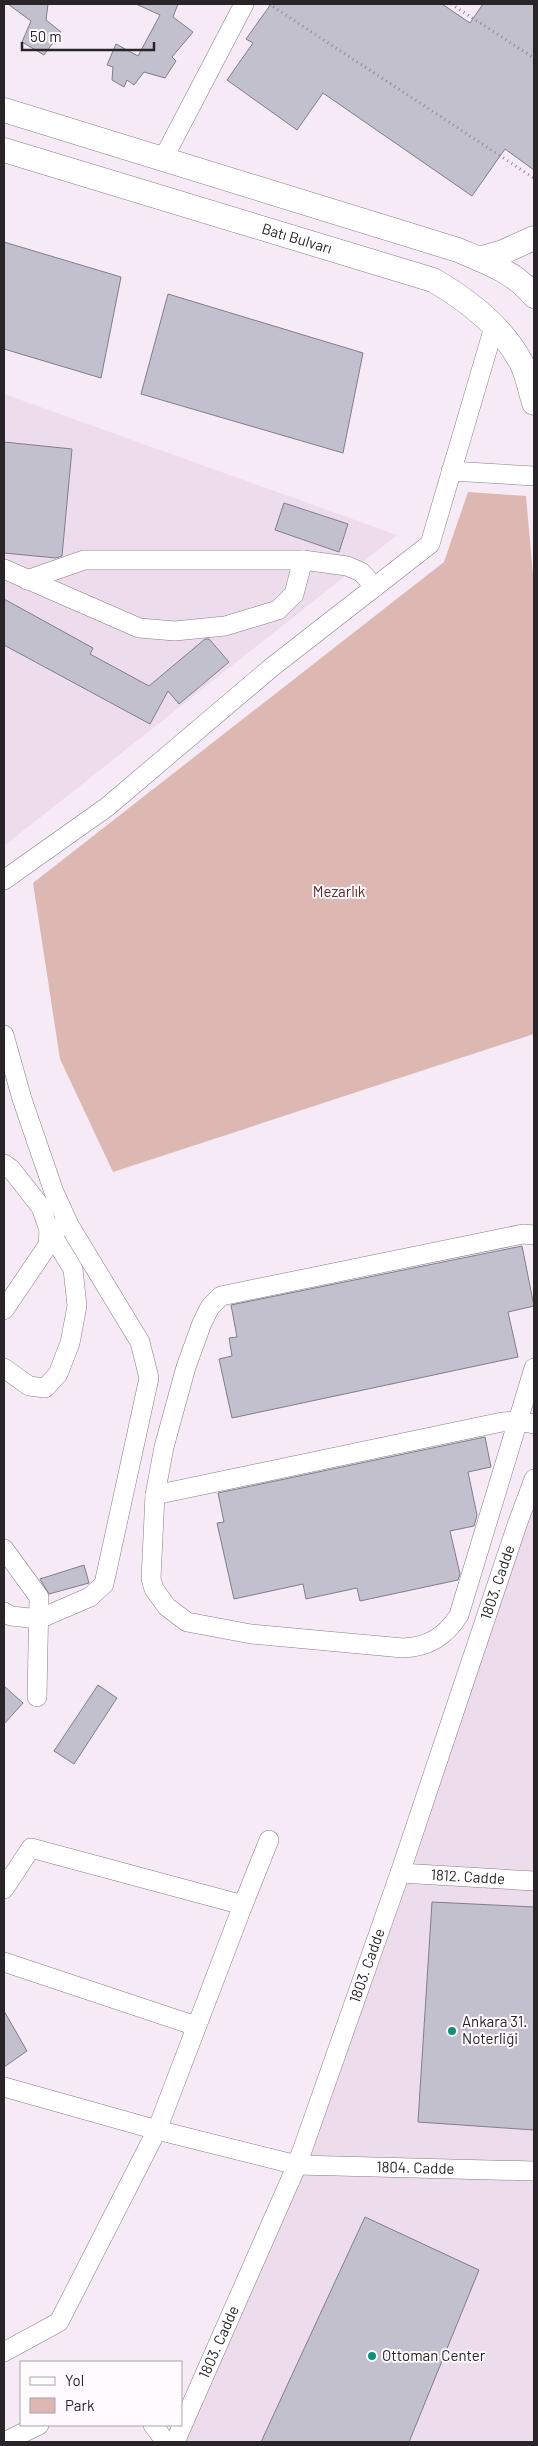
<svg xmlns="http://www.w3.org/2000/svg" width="538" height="2446" viewBox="0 0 538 2446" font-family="Barlow,sans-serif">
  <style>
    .built { fill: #eddcec }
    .green { fill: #ddb8b2 }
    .building { fill: #c3c0cd; stroke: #807e8a }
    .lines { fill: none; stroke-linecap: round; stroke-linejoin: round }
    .minor-casing { stroke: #877d87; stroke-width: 20 }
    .major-casing { stroke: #877d87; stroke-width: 25 }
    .path { stroke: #8f888f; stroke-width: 3; stroke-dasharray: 1 4; stroke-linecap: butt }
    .minor { stroke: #fff; stroke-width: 19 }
    .major { stroke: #fff; stroke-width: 24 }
    .poi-dot { fill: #0d9179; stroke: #fefafe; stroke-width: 2 }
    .labels { text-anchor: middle; stroke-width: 4; stroke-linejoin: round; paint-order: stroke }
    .street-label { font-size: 15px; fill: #282428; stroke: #fefafe }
    .park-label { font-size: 15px; fill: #5c2924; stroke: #fefafe }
    .poi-label { font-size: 15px; fill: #282428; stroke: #fefafe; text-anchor: start }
  </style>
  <rect width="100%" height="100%" fill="#f5eaf5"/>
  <g class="built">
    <polygon points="4,394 397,535 4,846"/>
    <polygon points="534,1483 534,2442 169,2442 297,2165"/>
  </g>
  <polygon class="green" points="468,492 526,496 534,587 534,1034 113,1172 60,1059 33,883 444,562"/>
  <g class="building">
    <polygon points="8,4 48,4 46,20 61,32 44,55 22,42 31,21"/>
    <polygon points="136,4 178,4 173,17 193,32 172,57 176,61 165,78 144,72 134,85 127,80 124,87 112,80 113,67 107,65 116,44 138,56 160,15"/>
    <polygon points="271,4 442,4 470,23 483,4 534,4 534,170 505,149 472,196 323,93 297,130 227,80 253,43 246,39"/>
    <polygon points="4,242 121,277 101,378 4,349"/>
    <polygon points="168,294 363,353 343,453 141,394"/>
    <polygon points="4,442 72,449 62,556 56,558 4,553"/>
    <polygon points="284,503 348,524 339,552 275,530"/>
    <polygon points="4,599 93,648 90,654 149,686 205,639 209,639 229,662 179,704 168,691 150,724 4,645"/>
    <polygon points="522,1246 534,1306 508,1312 518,1357 232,1418 219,1359 232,1356 229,1338 237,1337 231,1305"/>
    <polygon points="485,1437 491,1467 468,1472 477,1515 474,1526 450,1531 460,1574 458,1580 360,1601 357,1588 306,1599 303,1584 234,1599 217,1523 224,1522 218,1493"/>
    <polygon points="84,1565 89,1583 49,1594 40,1579"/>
    <polygon points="98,1685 117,1698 74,1764 54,1751"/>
    <polygon points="4,1686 23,1703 4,1724"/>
    <polygon points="432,1902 534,1907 534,2130 418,2122"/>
    <polygon points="4,2011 27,2051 4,2067"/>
    <polygon points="365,2217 479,2270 409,2442 261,2442"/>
  </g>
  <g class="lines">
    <g class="minor-casing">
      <g id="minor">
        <polyline points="163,159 244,4"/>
        <polyline points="451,471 534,476"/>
        <polyline points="4,569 139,628 175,631 225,626 278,610 294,594 303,560"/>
        <polyline points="27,580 84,560 303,560 347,566 361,572 375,587"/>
        <polyline points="4,880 107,807 272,667 430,544 494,327"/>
        <polyline points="4,1035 22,1099 54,1192 69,1225 140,1342 149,1378 104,1584 90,1597 39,1619 11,1616 4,1612"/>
        <polyline points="4,1164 11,1169 41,1207 49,1230 48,1245 4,1310"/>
        <path d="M534 1235 523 1234 221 1296 210 1307 202 1323 186 1367 164 1447 155 1495 151 1579 154 1589 167 1607 187 1622 251 1634 403 1648C428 1647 445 1637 459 1615L534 1368"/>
        <polyline points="4,1368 29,1386 45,1388 58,1374 70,1343 77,1306 73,1269 49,1230 69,1225"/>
        <polyline points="155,1495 502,1422 518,1421 534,1424"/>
        <polyline points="4,1549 39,1597 37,1697"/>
        <path id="s1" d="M400 1873 534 1881"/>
        <polyline points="4,1889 31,1848 243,1905 269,1840"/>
        <polyline points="4,1962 196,2026"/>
        <polyline points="4,2087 157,2130 243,1905"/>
        <path id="s2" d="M4 2352 59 2322 157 2130 297 2165 534 2171"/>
        <polyline points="153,2425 166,2442"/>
        <polyline points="4,2442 39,2425"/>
        <path id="s3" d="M175 2442 297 2165 400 1873 518 1522 534 1479"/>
      </g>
    </g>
    <g class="major-casing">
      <g id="major">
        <path d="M4 110 458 250C486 262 515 272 534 296"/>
        <path id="s4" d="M4 150 433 280C466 299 502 327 521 362 527 374 530 390 534 403"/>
        <polyline points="479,259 503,252 534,238"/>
      </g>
    </g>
    <g class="path">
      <polyline points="269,4 534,178"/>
      <polyline points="451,4 534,58"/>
    </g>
    <use href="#minor" class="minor"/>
    <use href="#major" class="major"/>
  </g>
  <g class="poi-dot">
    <circle cx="452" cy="2031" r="5"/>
    <circle cx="372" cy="2356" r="5"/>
  </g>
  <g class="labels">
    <g class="street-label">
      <text dy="5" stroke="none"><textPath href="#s4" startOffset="306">Batı Bulvarı</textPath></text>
      <text dy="5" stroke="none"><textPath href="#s3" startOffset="919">1803. Cadde</textPath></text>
      <text dy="5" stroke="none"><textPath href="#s1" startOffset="68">1812. Cadde</textPath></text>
      <text dy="5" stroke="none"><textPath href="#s3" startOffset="514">1803. Cadde</textPath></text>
      <text dy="5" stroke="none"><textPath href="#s2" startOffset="541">1804. Cadde</textPath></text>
      <text dy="5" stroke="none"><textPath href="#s3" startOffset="109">1803. Cadde</textPath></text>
    </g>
    <g class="park-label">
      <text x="339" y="897">Mezarlık</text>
    </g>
    <g class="poi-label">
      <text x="462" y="2027">Ankara 31.<tspan x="462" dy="17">Noterliği</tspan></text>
      <text x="382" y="2361">Ottoman Center</text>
    </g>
  </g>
  <rect width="538" height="2446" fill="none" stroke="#282428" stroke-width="10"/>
  <rect x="20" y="2361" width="162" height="65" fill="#fefafe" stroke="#a8a4a8"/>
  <rect x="30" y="2377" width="25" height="8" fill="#ffffff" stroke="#a8a4a8"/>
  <text x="65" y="2386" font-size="15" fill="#282428">Yol</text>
  <rect x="30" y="2398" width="25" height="15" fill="#ddb8b2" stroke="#a8a4a8"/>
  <text x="65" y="2411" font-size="15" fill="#282428">Park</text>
  <path d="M22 42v8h132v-8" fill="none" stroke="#282428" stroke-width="2.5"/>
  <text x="30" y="42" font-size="15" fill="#282428" stroke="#fefafe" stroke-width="4" paint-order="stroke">50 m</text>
</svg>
